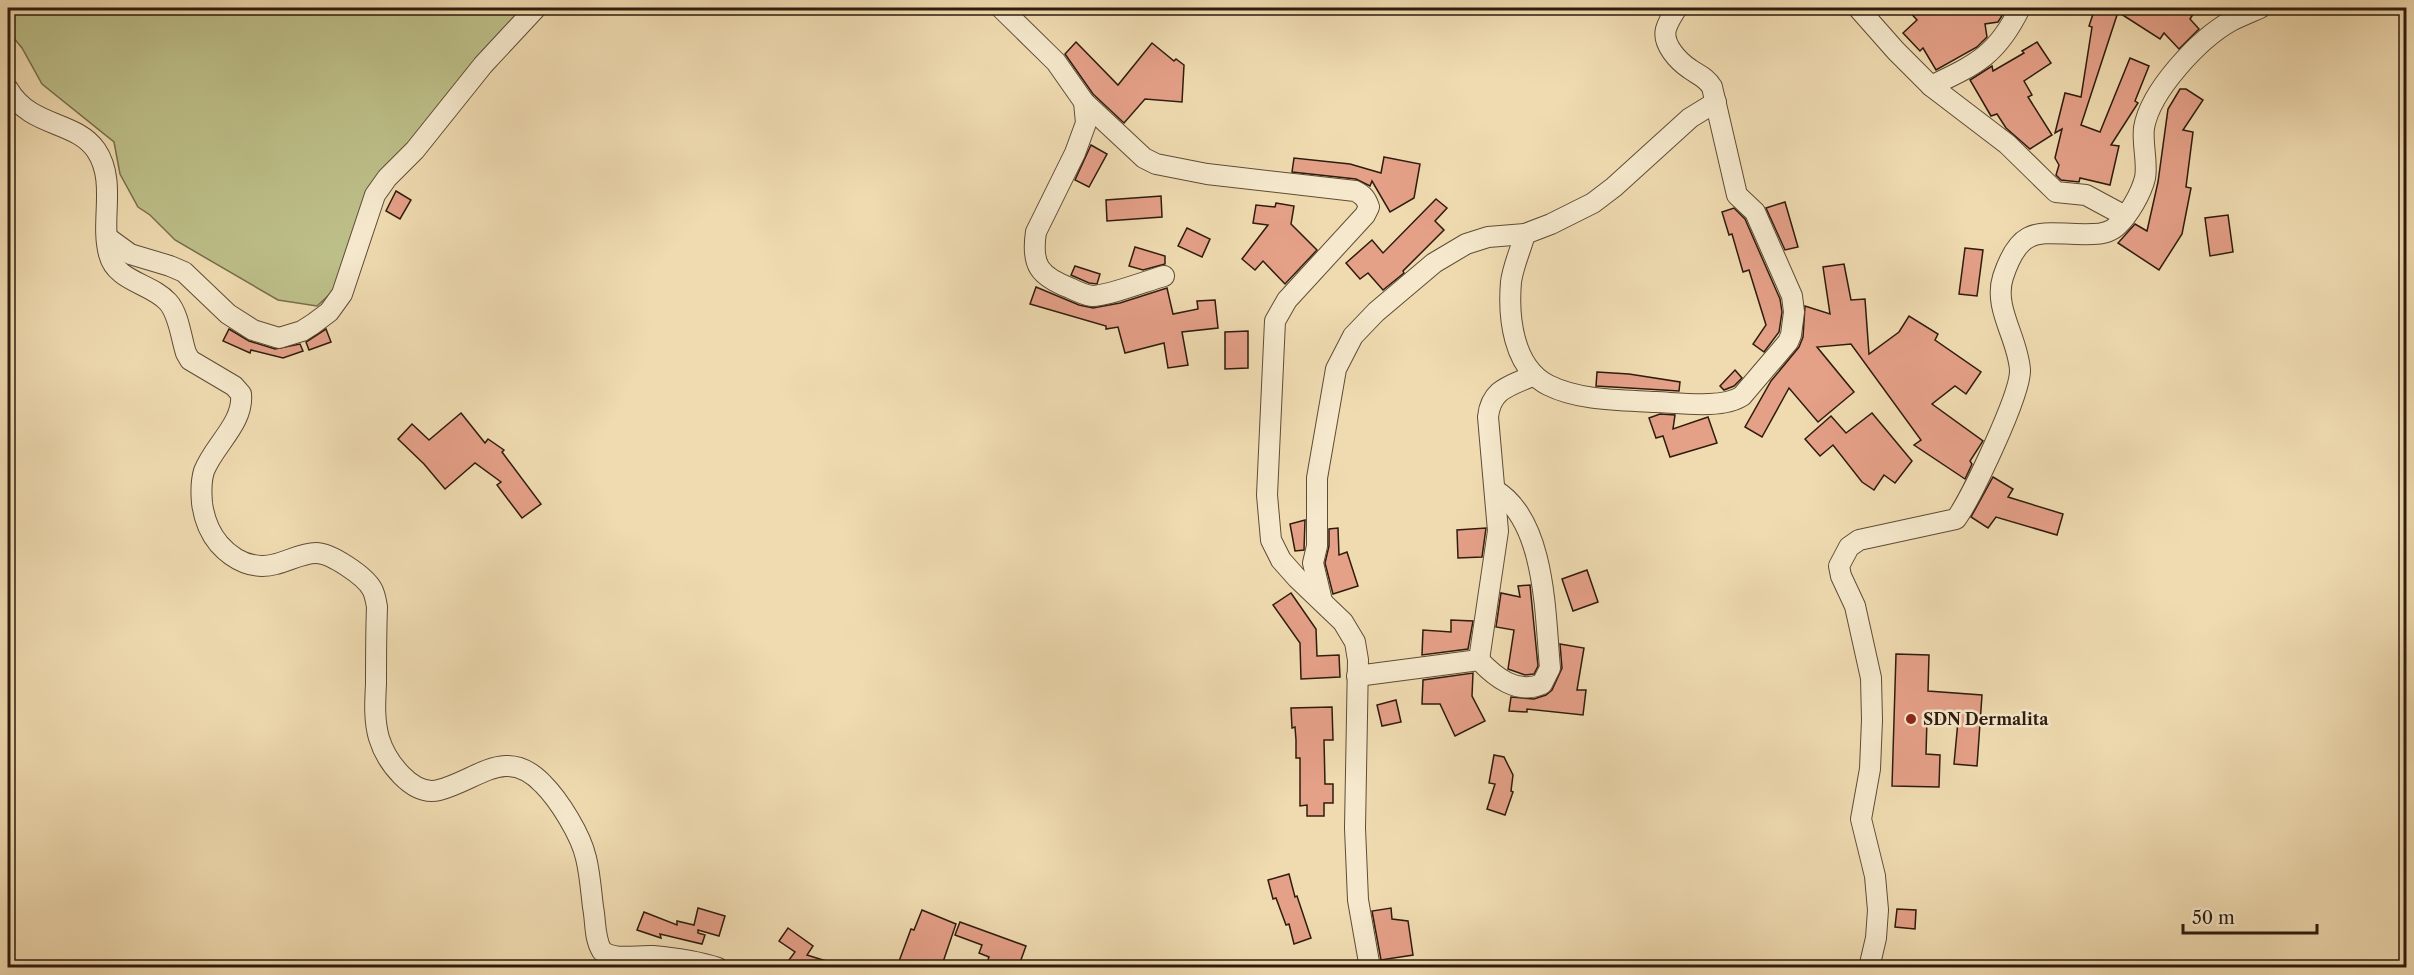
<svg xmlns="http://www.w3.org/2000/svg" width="2414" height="975" viewBox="0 0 2414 975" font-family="'Libre Caslon Text',serif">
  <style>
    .green { fill: #bdbf89; stroke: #766e4b; stroke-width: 1.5 }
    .building { fill: #e5a088; stroke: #2e1c0d; stroke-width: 1.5 }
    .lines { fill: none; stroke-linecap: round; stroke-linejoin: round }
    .minor-casing { stroke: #5e4c36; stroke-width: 22 }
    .minor { stroke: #f5e8cc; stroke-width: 20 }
    .poi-dot { fill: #8f2418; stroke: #f5e8cc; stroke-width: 2 }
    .labels { text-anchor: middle; stroke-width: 5; stroke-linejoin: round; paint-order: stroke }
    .poi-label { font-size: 16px; font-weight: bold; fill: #2e1c0d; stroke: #f5e8cc; text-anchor: start }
  </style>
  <rect width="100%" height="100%" fill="#f0dbb1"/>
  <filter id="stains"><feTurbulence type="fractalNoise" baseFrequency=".00333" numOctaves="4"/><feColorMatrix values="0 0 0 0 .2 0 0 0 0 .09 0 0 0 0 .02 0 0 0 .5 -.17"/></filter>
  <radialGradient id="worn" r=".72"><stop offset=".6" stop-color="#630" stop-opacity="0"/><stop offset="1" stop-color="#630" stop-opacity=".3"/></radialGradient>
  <polygon class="green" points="8,8 524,8 394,161 340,285 317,306 278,300 175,240 150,215 138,207 120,174 114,142 42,84 22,48 8,31"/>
  <g class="building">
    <polygon points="1906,8 2004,8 2005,11 1998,22 1985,24 1987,37 1977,47 1936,70 1923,48 1920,51 1903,33 1917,20"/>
    <polygon points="2095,8 2197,8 2190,19 2199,29 2179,49 2164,33 2160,39 2118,12 2081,125 2100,132 2130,58 2149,66 2135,101 2138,103 2111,145 2119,146 2110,185 2080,178 2079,182 2061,180 2056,175 2059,165 2055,158 2062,129 2055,133 2065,93 2081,97 2092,27 2089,26"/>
    <polygon points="1076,42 1118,85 1152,43 1174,61 1176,59 1184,65 1182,102 1145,99 1124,123 1093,94 1065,54"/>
    <polygon points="2037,42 2051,63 2024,81 2032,95 2028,97 2052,135 2030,149 2006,128 1997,114 1991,116 1970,80 1992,66 1993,71 2024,53 2022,51"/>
    <polygon points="2180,89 2186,89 2203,100 2183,130 2193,132 2186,187 2191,188 2182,234 2159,270 2118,243 2135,224 2147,231 2158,182 2168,109"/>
    <polygon points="1091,145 1107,154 1089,187 1075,180"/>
    <polygon points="1384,157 1420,164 1414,198 1390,212 1372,181 1370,186 1356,179 1292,172 1294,158 1350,164 1381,173"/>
    <polygon points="396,191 411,200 400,219 386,211"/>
    <polygon points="1161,196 1162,217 1107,221 1106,200"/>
    <polygon points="1436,199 1447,208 1435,221 1444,230 1403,271 1404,273 1383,290 1368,273 1360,279 1346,263 1372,240 1383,253"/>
    <polygon points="1785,202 1798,247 1785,250 1766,208"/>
    <polygon points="1276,203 1294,206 1291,224 1317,250 1285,284 1263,261 1255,270 1242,259 1268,225 1253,223 1256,205 1275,207"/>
    <polygon points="1734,208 1745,219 1780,299 1782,312 1779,332 1764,352 1753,344 1766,325 1749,270 1743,272 1732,234 1729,235 1722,212"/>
    <polygon points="2228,215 2233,252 2210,256 2205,218"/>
    <polygon points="1187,228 1210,239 1202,257 1178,246"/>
    <polygon points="1135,247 1165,256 1165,264 1143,270 1129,266"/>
    <polygon points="1965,248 1983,250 1977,296 1959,294"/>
    <polygon points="1844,264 1851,300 1865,299 1869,354 1899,332 1909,316 1938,334 1935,340 1981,372 1966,394 1955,386 1932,404 1983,441 1970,461 1972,464 1965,479 1914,445 1921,440 1851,344 1817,347 1854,392 1818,422 1789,388 1762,437 1745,427 1771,381 1799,347 1803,337 1805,306 1830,314 1823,267"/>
    <polygon points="1075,266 1100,274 1097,284 1089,283 1071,275"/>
    <polygon points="1036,287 1079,305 1093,308 1120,303 1167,288 1173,314 1198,309 1197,301 1215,300 1218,328 1182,332 1188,365 1168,368 1164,343 1125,353 1118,327 1106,329 1106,326 1030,304"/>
    <polygon points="229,329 249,341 275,349 300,344 303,351 283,358 251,350 250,353 223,341"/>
    <polygon points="326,329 331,342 309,350 306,342"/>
    <polygon points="1248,331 1248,368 1225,369 1225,332"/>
    <polygon points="1735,370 1742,378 1734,386 1724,390 1720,386"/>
    <polygon points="1597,372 1629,374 1680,382 1679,391 1596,386"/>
    <polygon points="461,413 485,443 488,439 504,450 502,452 541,504 522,518 497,485 501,482 475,463 445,489 424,464 398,439 412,424 429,440"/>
    <polygon points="1872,413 1912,461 1895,483 1884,475 1874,490 1862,482 1833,445 1820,456 1805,439 1831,416 1846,433"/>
    <polygon points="1660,414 1675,415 1673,429 1708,417 1717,443 1670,457 1663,436 1656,438 1649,418"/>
    <polygon points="1993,477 2013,489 2008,497 2063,514 2057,535 1996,517 1988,528 1971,517"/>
    <polygon points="1305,520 1304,550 1295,551 1290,524"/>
    <polygon points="1338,528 1339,555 1347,552 1358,586 1333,594 1325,563 1329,546 1329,529"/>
    <polygon points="1486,528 1482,557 1458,558 1457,530"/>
    <polygon points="1587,570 1598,602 1573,611 1562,579"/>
    <polygon points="1530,585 1538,666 1534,674 1525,675 1508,669 1514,630 1496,627 1501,593 1520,597 1518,586"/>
    <polygon points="1291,593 1316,629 1317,656 1339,655 1340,677 1301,679 1300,643 1273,605"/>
    <polygon points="1451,620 1473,621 1468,649 1422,655 1423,630 1451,632"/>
    <polygon points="1560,644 1584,648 1577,690 1586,690 1583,715 1527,709 1527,712 1509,711 1511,697 1534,699 1546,695 1552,690 1562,668"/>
    <polygon points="1896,654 1929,655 1928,691 1982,695 1977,766 1954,764 1958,721 1927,719 1926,754 1940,755 1939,787 1892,786"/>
    <polygon points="1473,673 1472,696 1485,721 1455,736 1440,704 1422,704 1423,680"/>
    <polygon points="1396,700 1401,722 1382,726 1377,705"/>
    <polygon points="1332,707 1333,740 1324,740 1325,784 1333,784 1333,803 1324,803 1324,816 1307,816 1307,805 1300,806 1300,758 1296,758 1296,740 1295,727 1292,728 1291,708"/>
    <polygon points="1494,755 1504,757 1513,775 1511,791 1513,792 1505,815 1487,809 1495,784 1489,783"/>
    <polygon points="1289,874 1295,897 1297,896 1311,938 1294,944 1289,924 1286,925 1276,898 1273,899 1268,880"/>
    <polygon points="698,908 725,916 719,936 698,930 698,933 705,935 702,944 660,934 661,938 637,930 644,912 677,925 677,921 694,925"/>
    <polygon points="1391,908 1392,919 1408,921 1413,955 1381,960 1372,911"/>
    <polygon points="1897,909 1916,910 1915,929 1895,927"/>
    <polygon points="922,910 956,924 941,968 909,968 898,964 911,929 914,930"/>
    <polygon points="960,922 1026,946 1018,968 985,968 989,957 979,953 982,945 955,935"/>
    <polygon points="788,928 813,946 807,955 836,964 836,968 783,968 795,952 779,941"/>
  </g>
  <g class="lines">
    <g class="minor-casing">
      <g id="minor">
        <path d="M1001 8 1056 62 1084 102 1144 158 1156 164 1207 174 1355 191C1363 195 1366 198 1369 207L1365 215 1287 300 1275 321 1267 495 1271 540 1281 560 1297 578 1343 622 1355 642 1358 660 1355 828 1358 900 1370 968"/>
        <path d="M1858 8 1896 51 1931 86C1977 64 1997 55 2020 8"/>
        <polyline points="1931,86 2007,144 2056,192 2086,195 2125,216"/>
        <path d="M8 89C31 128 75 120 96 150 117 181 100 221 109 254 116 282 151 283 168 302 179 314 181 338 186 353L190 360 234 386 241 394C244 423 214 445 204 471 201 481 201 492 202 503 204 519 209 532 219 544 234 561 254 570 276 564 289 561 302 553 316 553 331 553 365 576 372 589 375 594 376 601 377 607 376 633 376 658 376 684 375 702 374 721 379 738 386 761 412 797 439 790 478 780 506 745 543 784 559 800 581 835 586 858 590 874 591 891 593 907 596 922 594 938 602 951 615 961 637 955 653 956 675 958 697 961 718 968"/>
        <path d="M1084 102 1086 123 1075 153 1036 232C1031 265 1039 276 1070 288 1076 291 1084 295 1092 296 1108 296 1146 281 1164 276"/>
        <path d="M1525 234C1521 249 1513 266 1511 282 1508 317 1513 367 1548 385 1580 401 1621 400 1656 402 1680 403 1723 409 1742 396L1788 342 1791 335 1794 312 1792 296 1755 212 1737 195 1712 87C1706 77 1698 75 1690 69 1678 61 1662 44 1666 29 1668 22 1673 14 1677 8"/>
        <polyline points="108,238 130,254 170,266 184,272 228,314 253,330 279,338 302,331 313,324 329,312 342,294 375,195 387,178 415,150 483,65 536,8"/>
        <polyline points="1322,601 1313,563 1317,546 1317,478 1336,369 1353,336 1376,312 1434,263 1466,244 1488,237 1525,234 1551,224 1593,203 1614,187 1690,118 1716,102"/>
        <path d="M1479 660C1495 677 1517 695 1542 684L1550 668C1545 614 1546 521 1495 490"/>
        <path d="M1357 676 1479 660 1498 531 1488 417C1491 388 1511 386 1534 375"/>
        <path d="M1869 968 1876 938 1878 910 1875 876 1861 819 1870 769 1872 720 1871 678 1855 606 1841 576 1839 566 1849 547 1859 540 1956 519C1971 498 2021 394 2020 370 2018 338 1993 308 2003 277 2022 219 2044 236 2093 234 2101 234 2111 232 2118 225 2129 214 2141 194 2145 178 2148 163 2142 144 2144 128 2150 91 2199 39 2231 21 2241 16 2251 12 2260 8"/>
      </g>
    </g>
    <use href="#minor" class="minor"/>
  </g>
  <circle class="poi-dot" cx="1911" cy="719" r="6"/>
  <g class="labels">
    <g class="poi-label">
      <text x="1923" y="725">SDN Dermalita</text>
    </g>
  </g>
  <rect width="2414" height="975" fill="none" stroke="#f0dbb1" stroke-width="30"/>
  <rect x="9" y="9" width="2396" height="957" fill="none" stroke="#2e1c0d" stroke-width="3"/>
  <rect x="15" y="15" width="2384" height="945" fill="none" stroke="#2e1c0d" stroke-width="1.5"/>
  <path d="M2183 924v9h134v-9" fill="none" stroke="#2e1c0d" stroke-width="3"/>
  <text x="2192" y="924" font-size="18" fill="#2e1c0d" stroke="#f5e8cc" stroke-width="4.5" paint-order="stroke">50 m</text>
  <rect width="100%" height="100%" filter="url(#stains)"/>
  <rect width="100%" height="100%" fill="url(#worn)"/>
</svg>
